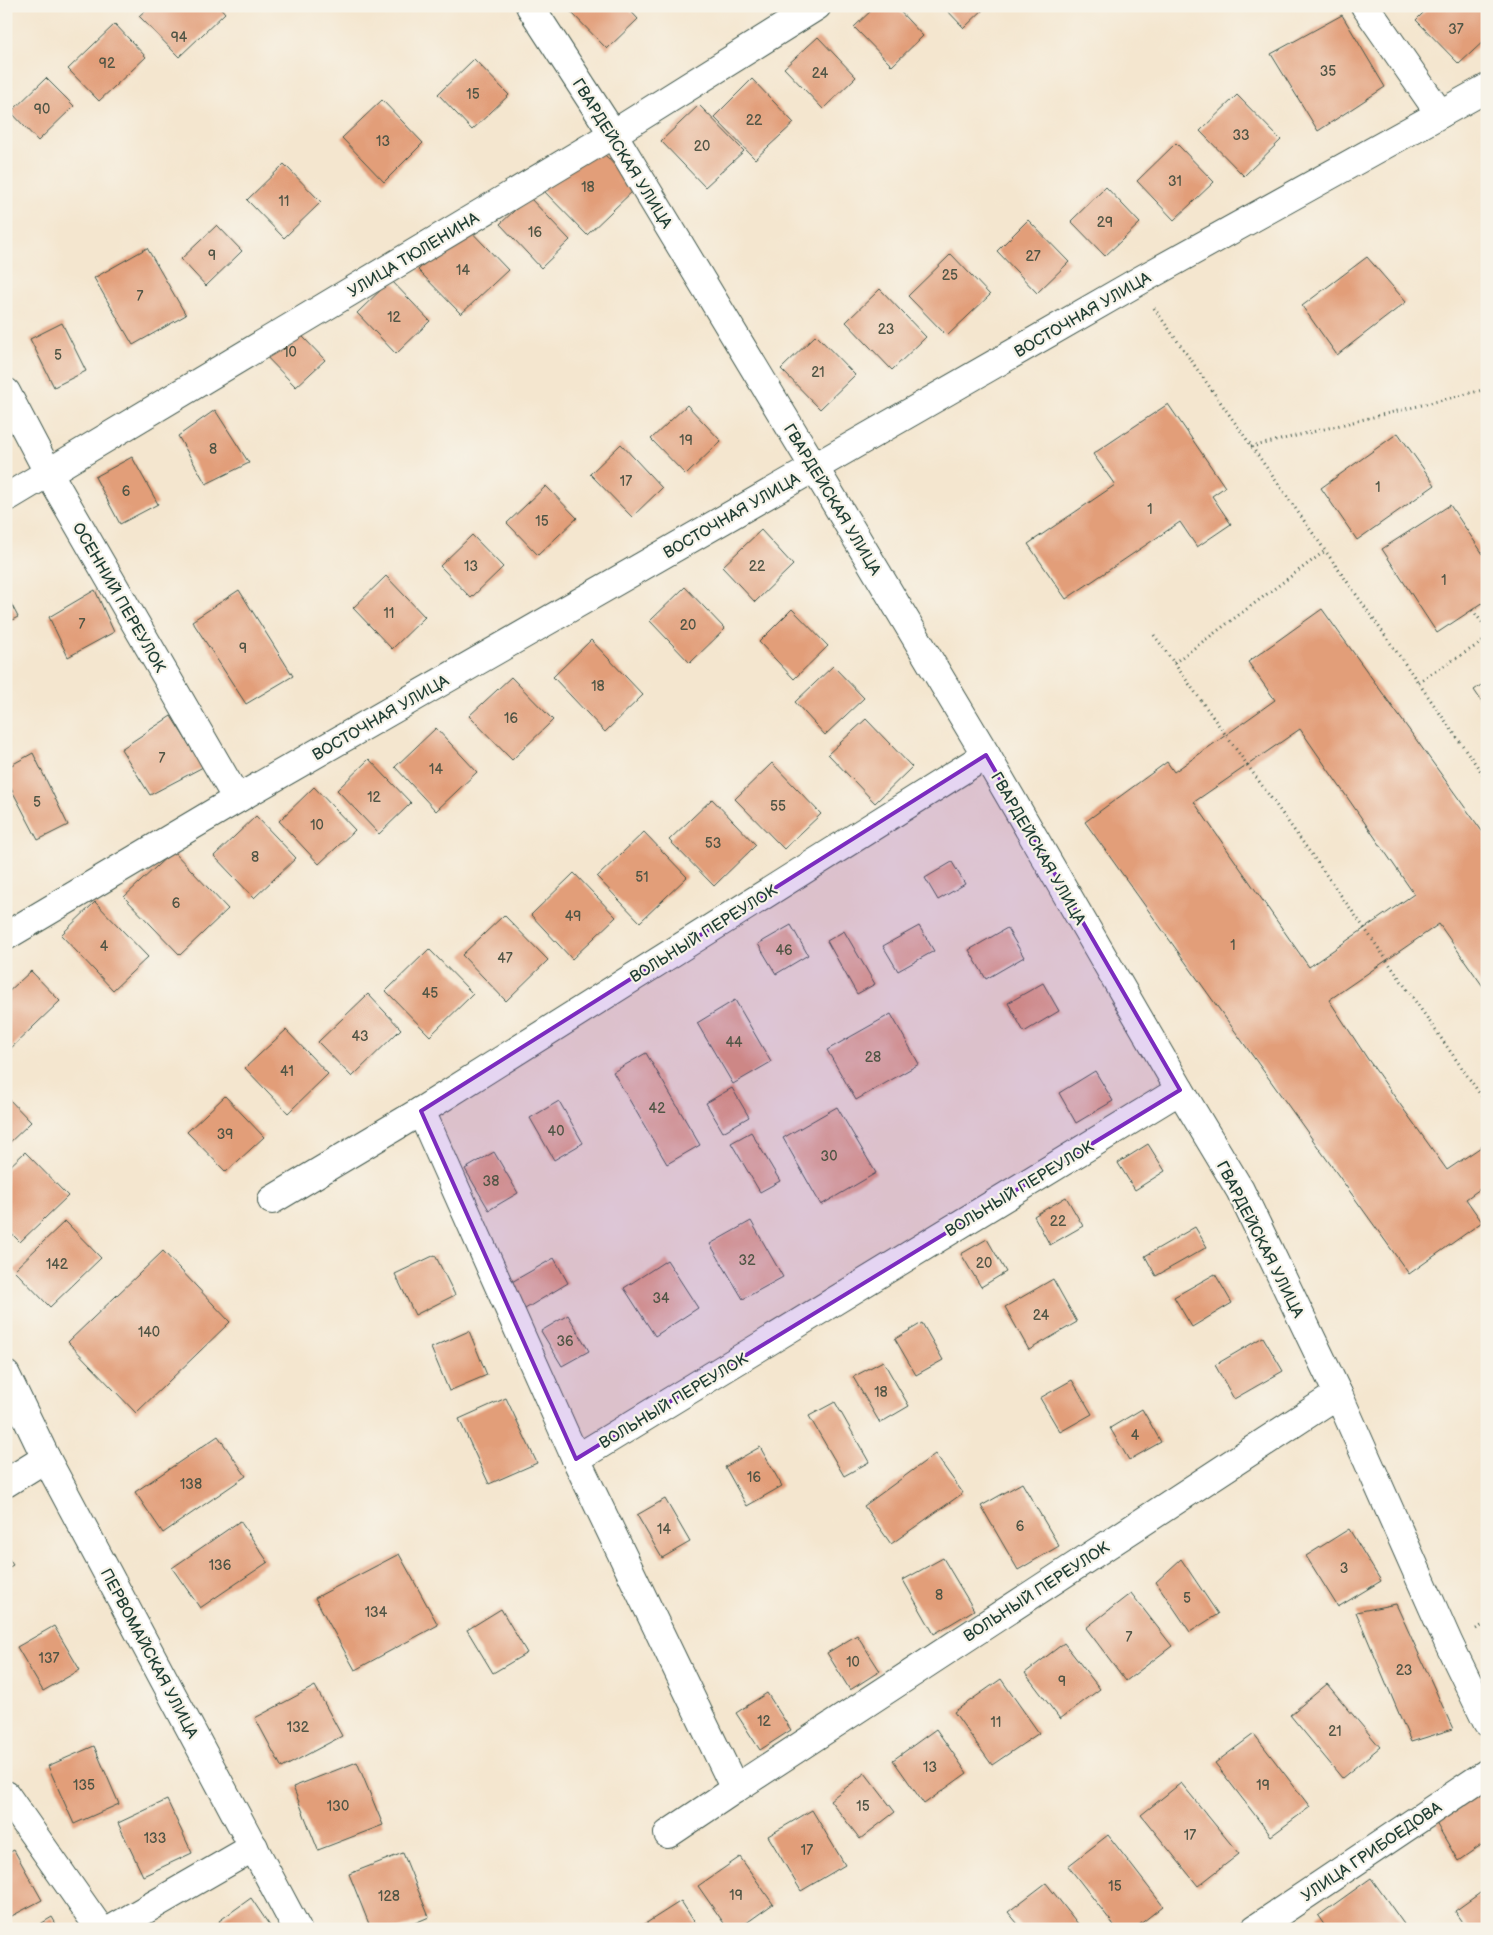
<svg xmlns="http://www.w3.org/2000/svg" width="1493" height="1935" viewBox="0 0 1493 1935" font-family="'Balsamiq Sans',sans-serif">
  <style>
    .building { fill: #e29e79; fill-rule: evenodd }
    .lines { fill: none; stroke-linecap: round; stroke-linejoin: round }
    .minor-casing { stroke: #3f564b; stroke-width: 30 }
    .tertiary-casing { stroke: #3f564b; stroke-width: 30 }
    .path { stroke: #3f564b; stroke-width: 3; stroke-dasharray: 1 4; stroke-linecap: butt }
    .minor { stroke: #fff; stroke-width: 28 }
    .tertiary { stroke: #fff; stroke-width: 28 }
    .marked { fill: #7b2cbf; fill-opacity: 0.2; stroke: #7b2cbf; stroke-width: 4; stroke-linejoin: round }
    .labels { text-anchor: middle; stroke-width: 4.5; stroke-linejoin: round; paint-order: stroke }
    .number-label { font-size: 14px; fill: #505545 }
    .street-label { font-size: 16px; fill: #1f3d34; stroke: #f7f3e8 }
  </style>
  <rect width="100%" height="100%" fill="#f7f3e8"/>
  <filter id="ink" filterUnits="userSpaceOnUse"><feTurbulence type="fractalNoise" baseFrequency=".02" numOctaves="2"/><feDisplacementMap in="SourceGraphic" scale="10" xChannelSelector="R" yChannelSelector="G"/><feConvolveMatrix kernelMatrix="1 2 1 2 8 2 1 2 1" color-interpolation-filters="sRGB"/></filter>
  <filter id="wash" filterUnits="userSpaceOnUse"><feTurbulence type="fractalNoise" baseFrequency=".0096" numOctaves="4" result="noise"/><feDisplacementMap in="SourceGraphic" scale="20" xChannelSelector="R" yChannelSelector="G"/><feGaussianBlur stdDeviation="1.12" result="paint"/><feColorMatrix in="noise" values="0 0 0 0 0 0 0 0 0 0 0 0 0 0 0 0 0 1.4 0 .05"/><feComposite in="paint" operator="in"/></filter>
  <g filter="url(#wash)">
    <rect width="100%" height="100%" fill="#f4e6cf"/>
    <g id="blocks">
      <g class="building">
        <polygon points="150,6 219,6 225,13 179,57 139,16"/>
        <polygon points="571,6 626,6 638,19 607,49 568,9"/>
        <polygon points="876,6 895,6 923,36 892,66 854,27"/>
        <polygon points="943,6 987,6 964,28"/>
        <polygon points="1430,6 1487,6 1487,38 1459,64 1416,20"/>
        <polygon points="1342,15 1385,87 1318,131 1271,54"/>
        <polygon points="115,24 146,57 99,101 68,69"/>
        <polygon points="818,37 856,77 823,109 784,68"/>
        <polygon points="474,59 509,95 472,130 438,94"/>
        <polygon points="46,78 74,106 38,141 11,112"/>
        <polygon points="752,79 794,123 755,159 714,117"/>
        <polygon points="1237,95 1281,140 1244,176 1200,131"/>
        <polygon points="382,100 423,143 384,182 342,138"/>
        <polygon points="699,105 744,151 705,187 661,141"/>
        <polygon points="590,139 636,188 587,235 540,187"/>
        <polygon points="1176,143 1214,182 1174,220 1137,181"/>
        <polygon points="284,164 321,202 284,238 247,200"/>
        <polygon points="1106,187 1140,223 1105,256 1071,221"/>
        <polygon points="529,197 570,240 541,268 500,224"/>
        <polygon points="1028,220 1069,262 1037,293 997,251"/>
        <polygon points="217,225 242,251 206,286 181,259"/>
        <polygon points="465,225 508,270 461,314 418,270"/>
        <polygon points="147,248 186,315 133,345 94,278"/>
        <polygon points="951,254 990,295 947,336 908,296"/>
        <polygon points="1367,257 1406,302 1337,355 1302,306"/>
        <polygon points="391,280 430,321 396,354 357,313"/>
        <polygon points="880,289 926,337 892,370 846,322"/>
        <polygon points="284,317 325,360 296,387 255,345"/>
        <polygon points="62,323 86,371 54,387 30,339"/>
        <polygon points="816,335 855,375 820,409 781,369"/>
        <polygon points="1168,404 1225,487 1212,496 1231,524 1197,547 1180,522 1066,599 1028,544 1115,485 1093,454"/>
        <polygon points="687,405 721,441 686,475 651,439"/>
        <polygon points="215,410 249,463 206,484 178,436"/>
        <polygon points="1398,433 1435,485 1357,540 1321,488"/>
        <polygon points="621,444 662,488 632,517 590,474"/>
        <polygon points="132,457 158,504 120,524 95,477"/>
        <polygon points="546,486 577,518 538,555 507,523"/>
        <polygon points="1450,505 1487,560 1487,600 1437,633 1382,549"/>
        <polygon points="761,530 793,565 755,602 722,567"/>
        <polygon points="472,535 503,567 471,598 440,566"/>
        <polygon points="386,576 425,617 392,649 353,608"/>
        <polygon points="685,587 725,629 690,663 650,621"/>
        <polygon points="95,590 114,632 68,657 49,617"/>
        <polygon points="239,590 293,676 246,704 192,621"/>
        <polygon points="6,594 18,617 6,623"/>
        <polygon points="792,609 828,646 794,679 759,642"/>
        <path d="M1322 609 1487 838V992L1439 924 1329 1000 1367 1058 1447 1170 1487 1143V1184L1466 1199 1482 1222 1409 1274 1085 822 1167 762 1174 772 1275 700 1248 662ZM1300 729 1414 894 1309 967 1194 802Z"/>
        <polygon points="591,640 643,695 605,732 553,677"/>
        <polygon points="833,666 864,698 825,735 795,702"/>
        <polygon points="511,677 553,720 512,760 469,716"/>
        <polygon points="1487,681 1487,709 1474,690"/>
        <polygon points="171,716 203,767 150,795 121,749"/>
        <polygon points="866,719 912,767 875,803 828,754"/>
        <polygon points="436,728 477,772 436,811 395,767"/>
        <polygon points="33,753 68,825 38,840 6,779 6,768"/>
        <polygon points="369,759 411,803 379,834 337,790"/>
        <polygon points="772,763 821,814 784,849 735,799"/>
        <polygon points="314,787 355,830 319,864 279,821"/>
        <polygon points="712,799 756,845 714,886 669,840"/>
        <polygon points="256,816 296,858 254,898 214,856"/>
        <polygon points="644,832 687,877 640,922 597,877"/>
        <polygon points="173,851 228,909 180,955 124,897"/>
        <polygon points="952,862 965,884 938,900 925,878"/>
        <polygon points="574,873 616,917 572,959 531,915"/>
        <polygon points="95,902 148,957 113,990 61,935"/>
        <polygon points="504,915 548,960 506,1001 462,955"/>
        <polygon points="791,925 808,955 776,974 758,944"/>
        <polygon points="919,926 934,951 898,971 883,946"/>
        <polygon points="1007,928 1024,957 986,979 969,950"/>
        <polygon points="844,931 875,984 857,994 827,941"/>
        <polygon points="429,949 473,994 430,1036 386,991"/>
        <polygon points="31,971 60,1001 8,1051 6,1049 6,994"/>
        <polygon points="1043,983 1059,1011 1024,1032 1008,1003"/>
        <polygon points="368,994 401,1029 352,1077 318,1042"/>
        <polygon points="735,1000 771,1062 733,1084 697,1023"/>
        <polygon points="891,1014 919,1064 856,1100 827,1050"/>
        <polygon points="286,1030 328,1074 288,1113 245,1068"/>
        <polygon points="646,1053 700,1145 667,1164 613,1072"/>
        <polygon points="1095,1071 1113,1101 1076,1123 1059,1093"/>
        <polygon points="732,1088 749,1117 723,1132 706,1103"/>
        <polygon points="6,1096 31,1122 6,1146"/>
        <polygon points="225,1096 264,1137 226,1172 187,1132"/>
        <polygon points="559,1101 583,1143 554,1160 530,1118"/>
        <polygon points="837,1107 876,1173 821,1205 783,1138"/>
        <polygon points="751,1132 780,1181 760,1192 731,1143"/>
        <polygon points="1148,1144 1165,1171 1135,1190 1118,1163"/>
        <polygon points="25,1152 68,1196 20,1242 6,1228 6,1170"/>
        <polygon points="494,1152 518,1193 489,1210 465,1169"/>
        <polygon points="1066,1197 1083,1226 1050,1245 1034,1216"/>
        <polygon points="65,1221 101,1258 50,1307 14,1270"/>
        <polygon points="751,1221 783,1277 743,1299 710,1244"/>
        <polygon points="1195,1227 1207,1247 1156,1276 1145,1256"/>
        <polygon points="987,1239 1006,1272 981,1287 961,1254"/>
        <polygon points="163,1251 230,1322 136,1413 68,1342"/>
        <polygon points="435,1255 455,1295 415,1315 395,1274"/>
        <polygon points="554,1258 568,1283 525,1309 510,1283"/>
        <polygon points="667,1260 698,1308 655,1336 624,1288"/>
        <polygon points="1215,1274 1232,1303 1192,1327 1174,1297"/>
        <polygon points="1053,1279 1077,1322 1029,1350 1005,1307"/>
        <polygon points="568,1315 589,1351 562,1366 541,1331"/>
        <polygon points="922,1323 943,1360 916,1375 895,1339"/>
        <polygon points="469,1331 487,1375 449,1391 431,1348"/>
        <polygon points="1263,1337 1283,1371 1234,1399 1215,1365"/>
        <polygon points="883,1361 909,1406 880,1423 853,1377"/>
        <polygon points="1072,1380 1092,1414 1060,1432 1040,1398"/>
        <polygon points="506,1398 537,1463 489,1484 459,1419"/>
        <polygon points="835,1402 869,1462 844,1476 809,1416"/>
        <polygon points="1142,1409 1161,1442 1129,1460 1110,1428"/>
        <polygon points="218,1436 246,1476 163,1533 135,1492"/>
        <polygon points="760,1447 782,1486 747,1506 725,1467"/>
        <polygon points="935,1454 963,1493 891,1544 864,1506"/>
        <polygon points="1022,1483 1059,1546 1018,1570 981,1506"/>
        <polygon points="665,1499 690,1542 662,1558 637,1515"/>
        <polygon points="240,1521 268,1562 200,1608 172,1568"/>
        <polygon points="1349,1529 1381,1581 1338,1607 1306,1556"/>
        <polygon points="399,1554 438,1625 355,1670 315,1598"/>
        <polygon points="6,1555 13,1565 6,1569"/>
        <polygon points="943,1558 974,1610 934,1634 903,1580"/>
        <polygon points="1181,1559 1218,1614 1190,1632 1156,1582"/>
        <polygon points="1131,1593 1172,1646 1126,1681 1086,1628"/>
        <polygon points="1396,1604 1453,1729 1411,1742 1356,1612"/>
        <polygon points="501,1609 527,1653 493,1673 467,1630"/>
        <polygon points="54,1626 80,1670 43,1691 17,1647"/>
        <polygon points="857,1635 880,1671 850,1690 827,1653"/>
        <polygon points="1064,1643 1100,1689 1060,1719 1025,1673"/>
        <polygon points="1001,1679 1039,1733 992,1765 954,1712"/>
        <polygon points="1327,1684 1380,1747 1342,1778 1290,1715"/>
        <polygon points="315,1686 342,1736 282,1768 255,1718"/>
        <polygon points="767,1693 791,1730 760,1750 736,1713"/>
        <polygon points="936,1729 967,1773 924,1804 893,1760"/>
        <polygon points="1254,1734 1310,1807 1271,1836 1215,1763"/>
        <polygon points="94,1746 119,1804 74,1824 48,1766"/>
        <polygon points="357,1762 383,1825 318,1850 293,1787"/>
        <polygon points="865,1773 895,1812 860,1839 830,1800"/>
        <polygon points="1181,1783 1239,1854 1198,1886 1141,1815"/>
        <polygon points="1480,1790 1487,1799 1487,1841 1458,1861 1436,1823"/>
        <polygon points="167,1800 192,1853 143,1876 118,1823"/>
        <polygon points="812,1810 845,1865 801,1891 768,1836"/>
        <polygon points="1108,1835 1163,1906 1134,1929 1117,1929 1068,1866"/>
        <polygon points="14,1850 42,1900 6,1919 6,1854"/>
        <polygon points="403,1853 429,1917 401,1929 371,1929 349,1874"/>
        <polygon points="740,1857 773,1904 738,1929 728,1929 698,1886"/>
        <polygon points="1371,1878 1406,1927 1404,1929 1327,1929 1318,1916"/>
        <polygon points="1046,1883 1082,1929 1022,1929 1008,1912"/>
        <polygon points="1487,1888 1487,1929 1468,1929 1455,1911"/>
        <polygon points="251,1898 272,1929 224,1929 219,1921"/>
        <polygon points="681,1901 699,1929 637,1929"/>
        <polygon points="52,1917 59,1929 32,1929"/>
      </g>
    </g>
  </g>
  <g filter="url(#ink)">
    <use href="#blocks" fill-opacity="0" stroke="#3f564b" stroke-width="1"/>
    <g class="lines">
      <g class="minor-casing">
        <g id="minor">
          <polyline points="530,6 613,134 814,467"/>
          <polyline points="1365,6 1440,114"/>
          <polyline points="6,392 48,472 237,799"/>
          <polyline points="6,498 613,134 817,6"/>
          <polyline points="986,755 421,1111 576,1459 735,1789 1338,1394"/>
          <polyline points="272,1200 421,1111"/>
          <polyline points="576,1459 1180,1090"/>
          <polyline points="6,1483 46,1458"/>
          <polyline points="6,1795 100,1929"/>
          <polyline points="668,1834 735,1789"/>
          <polyline points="112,1929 254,1847"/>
          <polyline points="1255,1929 1487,1773"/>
        </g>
      </g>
      <g class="tertiary-casing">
        <g id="tertiary">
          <polyline points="814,467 986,755 1180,1090 1240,1190 1338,1394 1449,1644 1487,1722"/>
          <polyline points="6,936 237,799 1139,281 1487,88"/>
          <polyline points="6,1375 46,1458 297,1929"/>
        </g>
      </g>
      <g class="path">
        <polyline points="1154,308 1487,780"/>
        <polyline points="1251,447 1487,389"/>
        <polyline points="1472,610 1487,628"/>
        <polyline points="1154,635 1365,929 1487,1104"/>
        <polyline points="1174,663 1325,551"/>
        <polyline points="1418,682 1487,639"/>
        <polyline points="1476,1629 1487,1623"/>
      </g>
      <use href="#minor" class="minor"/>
      <use href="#tertiary" class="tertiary"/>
    </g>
  </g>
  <path class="marked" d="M986 755 1180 1090 576 1459 421 1111Z"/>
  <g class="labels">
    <g class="number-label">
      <text x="1456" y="34">37</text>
      <text x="179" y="42">94</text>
      <text x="107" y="68">92</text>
      <text x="1328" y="76">35</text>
      <text x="820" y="78">24</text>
      <text x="473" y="99">15</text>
      <text x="42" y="114">90</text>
      <text x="754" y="125">22</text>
      <text x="1241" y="140">33</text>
      <text x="383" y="146">13</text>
      <text x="702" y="151">20</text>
      <text x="1175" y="186">31</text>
      <text x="588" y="192">18</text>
      <text x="284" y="206">11</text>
      <text x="1105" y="227">29</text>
      <text x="535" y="237">16</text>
      <text x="212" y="260">9</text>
      <text x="1033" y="261">27</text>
      <text x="463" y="275">14</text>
      <text x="950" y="280">25</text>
      <text x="140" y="301">7</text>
      <text x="394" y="322">12</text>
      <text x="886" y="334">23</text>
      <text x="290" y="357">10</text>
      <text x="58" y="360">5</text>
      <text x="818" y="377">21</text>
      <text x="686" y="445">19</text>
      <text x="213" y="454">8</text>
      <text x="626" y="486">17</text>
      <text x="1378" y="492">1</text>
      <text x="126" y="496">6</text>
      <text x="1150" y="514">1</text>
      <text x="542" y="526">15</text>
      <text x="471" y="571">13</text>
      <text x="757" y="571">22</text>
      <text x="1444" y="585">1</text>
      <text x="389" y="618">11</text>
      <text x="82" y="629">7</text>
      <text x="688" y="630">20</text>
      <text x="243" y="653">9</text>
      <text x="598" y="691">18</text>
      <text x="511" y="723">16</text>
      <text x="162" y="763">7</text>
      <text x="436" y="774">14</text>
      <text x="374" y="802">12</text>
      <text x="37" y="807">5</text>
      <text x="778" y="811">55</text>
      <text x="317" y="830">10</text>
      <text x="713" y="848">53</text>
      <text x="255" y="862">8</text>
      <text x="642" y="882">51</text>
      <text x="176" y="908">6</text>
      <text x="573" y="921">49</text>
      <text x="1233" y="950">1</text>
      <text x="104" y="951">4</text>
      <text x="784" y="955">46</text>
      <text x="505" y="963">47</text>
      <text x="430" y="998">45</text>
      <text x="360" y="1041">43</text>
      <text x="734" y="1047">44</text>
      <text x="873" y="1062">28</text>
      <text x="287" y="1076">41</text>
      <text x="657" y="1113">42</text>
      <text x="556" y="1136">40</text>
      <text x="225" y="1139">39</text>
      <text x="829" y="1161">30</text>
      <text x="491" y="1186">38</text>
      <text x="1058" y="1226">22</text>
      <text x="747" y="1265">32</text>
      <text x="984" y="1268">20</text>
      <text x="57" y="1269">142</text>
      <text x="661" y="1303">34</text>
      <text x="1041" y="1320">24</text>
      <text x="149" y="1337">140</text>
      <text x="565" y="1346">36</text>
      <text x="881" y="1397">18</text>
      <text x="1135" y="1440">4</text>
      <text x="754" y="1482">16</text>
      <text x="191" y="1489">138</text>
      <text x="1020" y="1531">6</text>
      <text x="664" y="1534">14</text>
      <text x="220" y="1570">136</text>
      <text x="1344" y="1573">3</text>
      <text x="939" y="1600">8</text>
      <text x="1187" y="1603">5</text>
      <text x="376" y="1617">134</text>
      <text x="1129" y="1642">7</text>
      <text x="49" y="1663">137</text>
      <text x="853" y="1667">10</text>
      <text x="1404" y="1675">23</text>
      <text x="1062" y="1686">9</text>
      <text x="764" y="1726">12</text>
      <text x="996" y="1727">11</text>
      <text x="298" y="1732">132</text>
      <text x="1335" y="1736">21</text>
      <text x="930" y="1772">13</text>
      <text x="84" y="1790">135</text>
      <text x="1263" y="1790">19</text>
      <text x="338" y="1811">130</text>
      <text x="863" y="1811">15</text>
      <text x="1190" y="1840">17</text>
      <text x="155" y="1843">133</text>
      <text x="807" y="1855">17</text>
      <text x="1115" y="1891">15</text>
      <text x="736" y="1900">19</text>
      <text x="389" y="1901">128</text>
    </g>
    <g class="street-label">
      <text transform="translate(623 153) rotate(58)" y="6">ГВАРДЕЙСКАЯ УЛИЦА</text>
      <text transform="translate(413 254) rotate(-31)" y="6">УЛИЦА ТЮЛЕНИНА</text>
      <text transform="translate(1082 314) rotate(-30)" y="6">ВОСТОЧНАЯ УЛИЦА</text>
      <text transform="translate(833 499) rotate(59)" y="6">ГВАРДЕЙСКАЯ УЛИЦА</text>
      <text transform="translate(731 515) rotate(-30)" y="6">ВОСТОЧНАЯ УЛИЦА</text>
      <text transform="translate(120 597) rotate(60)" y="6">ОСЕННИЙ ПЕРЕУЛОК</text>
      <text transform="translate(380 717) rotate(-30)" y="6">ВОСТОЧНАЯ УЛИЦА</text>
      <text transform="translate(1039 848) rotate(60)" y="6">ГВАРДЕЙСКАЯ УЛИЦА</text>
      <text transform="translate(703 933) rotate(-32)" y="6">ВОЛЬНЫЙ ПЕРЕУЛОК</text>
      <text transform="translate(1019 1188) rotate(-31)" y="6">ВОЛЬНЫЙ ПЕРЕУЛОК</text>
      <text transform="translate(1261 1239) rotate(63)" y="6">ГВАРДЕЙСКАЯ УЛИЦА</text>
      <text transform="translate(673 1400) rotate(-31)" y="6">ВОЛЬНЫЙ ПЕРЕУЛОК</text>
      <text transform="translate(1036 1591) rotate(-33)" y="6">ВОЛЬНЫЙ ПЕРЕУЛОК</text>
      <text transform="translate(150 1653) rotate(62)" y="6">ПЕРВОМАЙСКАЯ УЛИЦА</text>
      <text transform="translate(1371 1851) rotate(-34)" y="6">УЛИЦА ГРИБОЕДОВА</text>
    </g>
  </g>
  <rect width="1493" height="1935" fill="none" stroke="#f7f3e8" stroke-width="25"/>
</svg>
